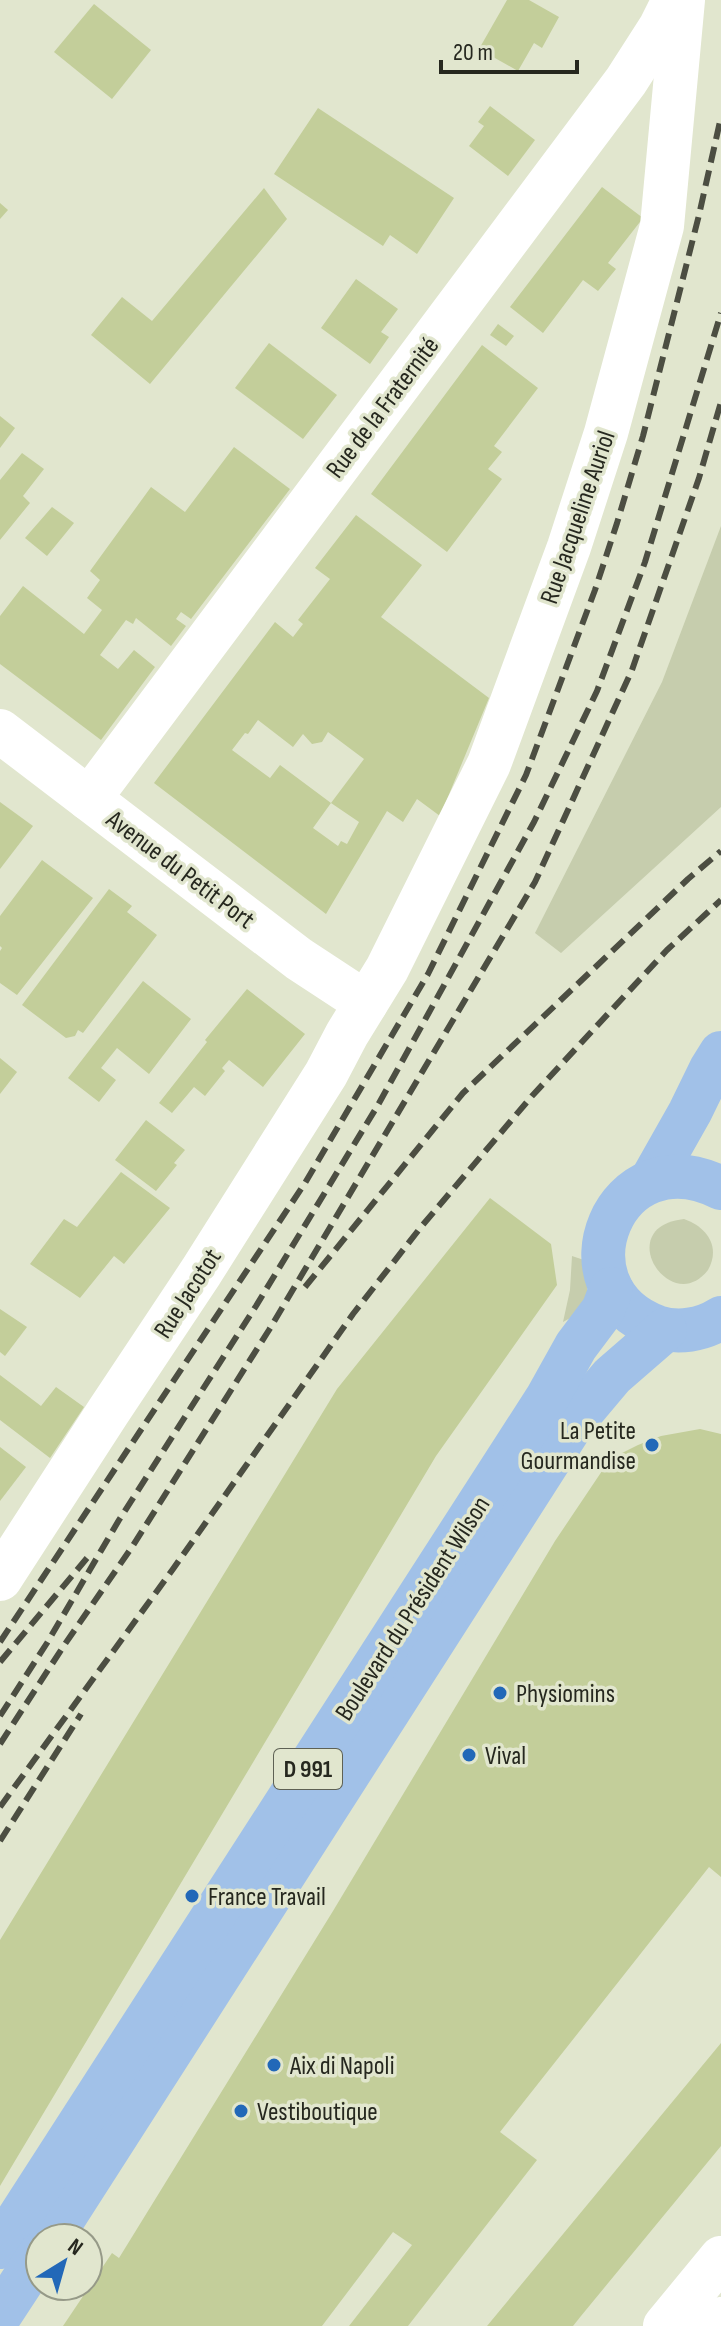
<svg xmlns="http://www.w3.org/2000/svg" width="721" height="2326" viewBox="0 0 721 2326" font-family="'Sofia Sans Condensed',sans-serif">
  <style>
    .green { fill: #c6cdad }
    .building { fill: #c3ce9a; fill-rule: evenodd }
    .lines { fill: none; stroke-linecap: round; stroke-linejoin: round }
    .minor { stroke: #fff; stroke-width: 44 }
    .major { stroke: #a1c1e8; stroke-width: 44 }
    .rail { stroke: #4c4e42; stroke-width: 6; stroke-dasharray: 16 8; stroke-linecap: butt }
    .poi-dot { fill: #2268b8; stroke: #e1e6ce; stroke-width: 3 }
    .labels { text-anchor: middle; stroke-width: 7; stroke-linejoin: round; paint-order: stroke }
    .shield { fill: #e1e6ce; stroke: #5e6154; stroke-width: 2 }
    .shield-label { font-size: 24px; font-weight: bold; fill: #26281f }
    .street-label { font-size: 26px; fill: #26281f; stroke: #e1e6ce }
    .poi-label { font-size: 26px; fill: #26281f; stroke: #e1e6ce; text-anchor: start }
  </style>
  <rect width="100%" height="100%" fill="#e1e6ce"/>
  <g class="green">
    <polygon points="721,526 721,807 561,953 535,933 662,682"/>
    <path d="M684 1219C707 1227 721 1247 708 1270 671 1318 611 1227 684 1219Z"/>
    <polygon points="572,1256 587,1261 587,1309 563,1322 570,1290"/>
  </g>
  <g class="building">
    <polygon points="507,0 529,0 559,17 542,48 534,43 518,71 479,49"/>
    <polygon points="94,4 151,50 112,99 54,52"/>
    <polygon points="490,106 535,140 508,176 469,146 484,126 478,122"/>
    <polygon points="318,108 454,198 417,254 390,235 383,246 274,174"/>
    <polygon points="602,187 643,218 608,263 616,269 598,291 583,280 543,333 510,307"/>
    <polygon points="264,188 287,219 150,384 91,335 122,297 152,321"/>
    <polygon points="0,203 8,210 0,219"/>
    <polygon points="356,279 398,309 381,332 389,337 370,364 321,328"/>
    <polygon points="498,324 514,336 506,346 490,335"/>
    <polygon points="269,343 337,395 303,439 235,388"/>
    <polygon points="482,345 538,388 494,446 502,452 488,469 502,479 447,552 371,494"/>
    <polygon points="0,416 15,428 0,448"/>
    <polygon points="234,447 290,489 191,619 181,612 176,619 186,626 171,646 136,618 133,624 126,620 100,655 118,669 134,650 155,667 101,740 0,664 0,616 23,586 84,634 102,610 87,598 100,580 90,571 151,487 185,512"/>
    <polygon points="22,453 44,469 23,496 30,503 0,540 0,480"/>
    <polygon points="52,507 74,523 47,556 25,538"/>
    <path d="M356 515 422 565 381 617 489 698 440 816 417 799 403 822 387 811 326 914 154 783 275 622 293 637 303 624 298 620 330 579 315 568ZM258 720 293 747 303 734 312 744 322 742 328 732 364 759 331 803 280 765 270 778 232 750 245 733 248 734ZM331 803 359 822 347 844 341 841 338 846 313 828Z"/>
    <polygon points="0,802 33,826 0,869"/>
    <polygon points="42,860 93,898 17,995 0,983 0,951 2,948 0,946 0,916"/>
    <polygon points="109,889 132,906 127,912 157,935 83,1033 78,1030 75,1036 66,1038 22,1005"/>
    <polygon points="143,981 191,1019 149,1074 117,1048 101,1068 116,1080 99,1102 68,1078"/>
    <polygon points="247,989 305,1034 263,1087 229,1060 222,1068 225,1071 205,1096 194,1087 172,1113 159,1103 207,1042 205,1040"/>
    <polygon points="0,1058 17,1072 0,1094"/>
    <polygon points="146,1120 185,1150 174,1163 177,1165 156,1191 115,1160"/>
    <polygon points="121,1172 170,1208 124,1264 114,1256 80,1298 30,1264 64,1219 77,1227"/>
    <polygon points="490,1198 551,1244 557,1285 436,1456 0,2186 0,1940 337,1389"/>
    <polygon points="0,1309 27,1327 5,1356 0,1352"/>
    <polygon points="0,1375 41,1406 56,1387 84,1407 50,1458 0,1420"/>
    <polygon points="700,1429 721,1434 721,1877 709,1867 500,2132 537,2160 408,2326 349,2326 412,2245 393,2232 322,2326 63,2326 112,2253 119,2258 333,1911 555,1541 604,1468 622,1453 638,1445 661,1436"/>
    <polygon points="0,1447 26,1467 0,1501"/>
    <polygon points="721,2043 721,2146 581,2316 573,2326 487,2326"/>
  </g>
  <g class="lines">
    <g class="minor">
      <polyline points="0,731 299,959 366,1003"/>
      <polyline points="89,799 626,81 660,28 674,0"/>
      <polyline points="0,1579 108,1412 201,1272 326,1074 347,1034 387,969 489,764 569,547 606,433 662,226 683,0"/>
      <polyline points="665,2326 721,2258"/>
      <polyline points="715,2326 721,2319"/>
    </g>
    <g class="major">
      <polyline points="651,1181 690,1112 711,1069 721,1053"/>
      <path d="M721 1188C614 1134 553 1289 657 1327 678 1334 702 1330 721 1318"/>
      <polyline points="51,2238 575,1420 612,1376 665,1330"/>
      <polyline points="0,2247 547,1398 576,1346 603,1310 611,1289"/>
      <polyline points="0,2315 40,2254"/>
    </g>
    <g class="rail">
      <polyline points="305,1287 463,1093 688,879 721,851"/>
      <polyline points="0,1642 305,1183 428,974 526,775 595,590 617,523 643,436 699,215 721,117"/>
      <polyline points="0,1662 87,1558"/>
      <polyline points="0,1716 47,1643 119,1520 256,1306 378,1105 534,822 597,691 645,562 721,313"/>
      <polyline points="0,1744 65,1644 132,1547 269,1330 535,882 632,670 699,478 721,402"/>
      <polyline points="0,1807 173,1569 353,1314 421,1227 532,1096 667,950 721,900"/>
      <polyline points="0,1841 81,1714"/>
    </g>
  </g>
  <g class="poi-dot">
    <circle cx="652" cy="1445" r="8"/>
    <circle cx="500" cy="1693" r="8"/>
    <circle cx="469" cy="1755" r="8"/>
    <circle cx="192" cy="1896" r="8"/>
    <circle cx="274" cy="2065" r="8"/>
    <circle cx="241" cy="2111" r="8"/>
  </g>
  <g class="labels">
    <rect class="shield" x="274" y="1749" width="68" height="40" rx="6"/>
    <g class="shield-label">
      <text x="308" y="1777">D 991</text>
    </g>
    <g class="street-label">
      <text transform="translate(382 407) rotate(-53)" y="9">Rue de la Fraternité</text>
      <text transform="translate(577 517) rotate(-71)" y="9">Rue Jacqueline Auriol</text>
      <text transform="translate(181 869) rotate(37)" y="9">Avenue du Petit Port</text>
      <text transform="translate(187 1293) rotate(-57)" y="9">Rue Jacotot</text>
      <text transform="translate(412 1608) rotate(-57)" y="9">Boulevard du Président Wilson</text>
    </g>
    <g class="poi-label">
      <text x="636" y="1439" text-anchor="end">La Petite<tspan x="636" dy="30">Gourmandise</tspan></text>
      <text x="516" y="1702">Physiomins</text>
      <text x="485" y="1764">Vival</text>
      <text x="208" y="1905">France Travail</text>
      <text x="290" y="2074">Aix di Napoli</text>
      <text x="257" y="2120">Vestiboutique</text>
    </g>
  </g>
  <g transform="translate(64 2262) rotate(37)"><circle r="38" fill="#e1e6ce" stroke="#969a88" stroke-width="2"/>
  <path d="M0-6L14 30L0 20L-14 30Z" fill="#2268b8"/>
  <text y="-12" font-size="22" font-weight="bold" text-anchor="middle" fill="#26281f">N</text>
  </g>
  <path d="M441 60v12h136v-12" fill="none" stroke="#26281f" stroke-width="4"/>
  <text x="453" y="60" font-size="24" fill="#26281f" stroke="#e1e6ce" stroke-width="6" paint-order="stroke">20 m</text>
</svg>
